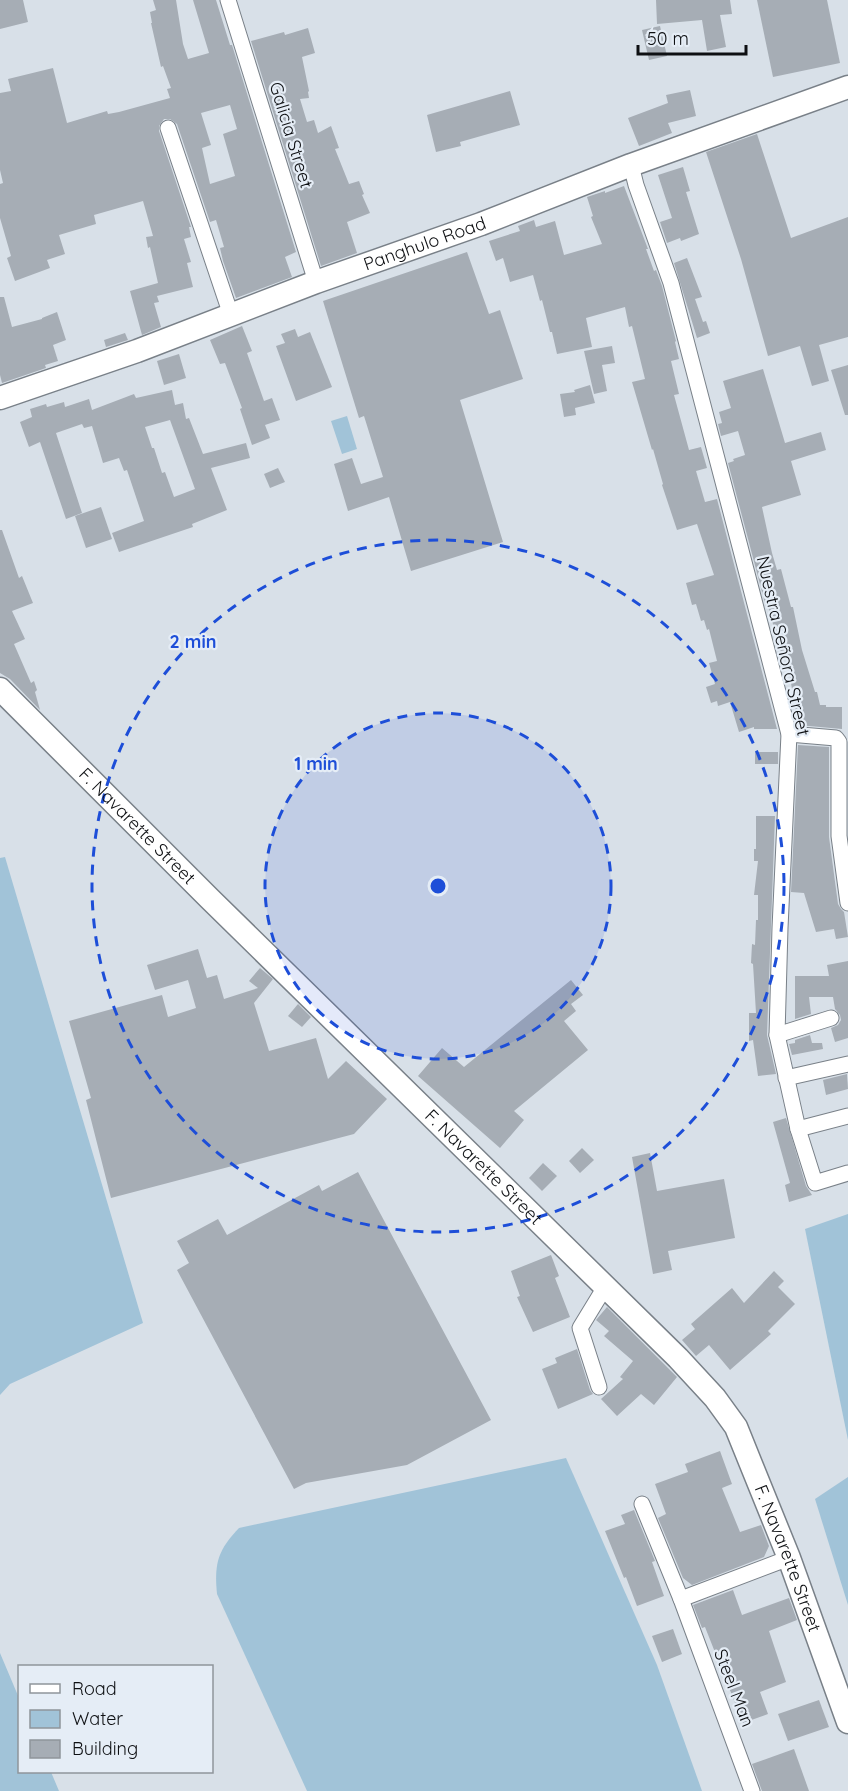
<svg xmlns="http://www.w3.org/2000/svg" width="848" height="1791" viewBox="0 0 848 1791" font-family="Quicksand,sans-serif">
  <style>
    .water { fill: #a1c3d8 }
    .building { fill: #a6adb5; fill-rule: evenodd }
    .lines { fill: none; stroke-linecap: round; stroke-linejoin: round }
    .minor-casing { stroke: #798088; stroke-width: 17 }
    .secondary-casing { stroke: #798088; stroke-width: 25 }
    .minor { stroke: #fff; stroke-width: 15 }
    .secondary { stroke: #fff; stroke-width: 22 }
    .ring { fill: none; stroke: #1d4ed8; stroke-width: 3; stroke-dasharray: 10 8 }
    .labels { text-anchor: middle; stroke-width: 4.5; stroke-linejoin: round; paint-order: stroke }
    .street-label { font-size: 18px; fill: #0e1013; stroke: #e5edf6 }
    .centre { fill: #1d4ed8; stroke: #e5edf6; stroke-width: 3 }
    .ring-label { font-size: 18px; text-anchor: middle; font-weight: bold; fill: #1d4ed8; stroke: #e5edf6; stroke-width: 4.5; stroke-linejoin: round; paint-order: stroke }
  </style>
  <rect width="100%" height="100%" fill="#d8e0e8"/>
  <g class="water">
    <polygon points="347,416 357,449 342,454 331,421"/>
    <polygon points="5,857 143,1323 10,1384 0,1395 0,858"/>
    <polygon points="848,1214 848,1440 805,1229"/>
    <path d="M566 1458 657 1665 702 1791H307L217 1594C214 1563 218 1550 239 1528Z"/>
    <polygon points="848,1477 848,1605 815,1499"/>
    <polygon points="0,1653 19,1698 20,1772 51,1772 59,1791 0,1791"/>
  </g>
  <g class="building">
    <polygon points="0,0 23,0 28,22 0,29"/>
    <path d="M153 0H176L183 44 188 59 209 53 193 0H216L230 45H232L296 252 285 257 292 277 236 298 223 261 220 248 224 247 216 220 210 222 177 124 170 119H164L159 126V131L191 227H189L191 237 184 239 191 262 187 263 193 287 157 296 159 302 154 303 161 327 142 335 130 291 158 283 150 247 148 248 146 237 153 236 143 201 94 215 96 224 59 235 65 254 47 260 50 268 15 281 7 258 11 256 0 218V184L3 183 0 170V93L11 91 8 79 53 68 67 123 107 111 108 114 119 112 170 98 167 89 171 88 163 66 161 67 151 23H152L150 12 156 10ZM230 105 237 129 223 134 235 176 210 184 202 148 211 145 201 113Z"/>
    <polygon points="656,0 730,0 732,14 720,15 726,47 707,51 702,20 657,24"/>
    <polygon points="757,0 827,0 840,63 773,77"/>
    <polygon points="660,26 667,56 649,60 642,30"/>
    <polygon points="308,28 315,53 302,57 309,91 308,92 309,98 300,99 307,122 314,120 318,133 331,126 339,148 335,149 349,184 359,181 364,194 362,195 370,213 347,222 357,253 321,266 251,41 284,32 285,35"/>
    <polygon points="690,90 696,116 668,123 672,133 639,146 628,118 668,103 666,95"/>
    <polygon points="510,91 520,125 460,142 461,146 436,152 427,115"/>
    <polygon points="757,134 791,238 848,217 848,337 819,345 829,381 812,386 800,346 768,356 741,259 706,152"/>
    <polygon points="683,167 690,191 686,192 699,234 681,241 680,238 667,243 660,222 672,218 658,175"/>
    <polygon points="624,186 648,249 646,249 654,271 656,270 662,286 676,341 675,342 679,359 671,361 679,394 674,395 689,450 701,447 707,468 696,471 705,502 717,499 777,729 754,729 754,727 739,732 730,702 718,706 717,701 711,703 706,687 715,684 709,663 717,661 709,629 707,630 704,620 701,621 696,604 692,605 686,583 714,575 697,524 677,530 662,485 663,484 653,449 652,450 632,382 645,379 632,326 629,327 625,307 586,318 592,347 557,354 552,332 550,332 542,300 540,301 533,275 510,282 503,258 496,261 489,241 520,231 518,226 534,220 536,227 555,221 564,255 602,244 591,217 593,216 587,197 605,191 605,193"/>
    <polygon points="467,252 489,314 500,310 523,379 460,400 503,542 411,571 389,497 348,511 334,464 352,458 361,484 383,477 364,416 359,418 323,301"/>
    <polygon points="687,258 702,297 695,299 703,322 706,321 710,333 697,338 674,263"/>
    <polygon points="0,297 4,297 12,327 42,319 42,318 57,312 66,340 53,345 58,361 45,365 46,368 2,383 0,375"/>
    <polygon points="242,326 252,351 247,353 264,401 272,398 280,420 265,425 270,438 252,445 240,409 242,408 225,363 220,364 210,340"/>
    <polygon points="295,329 298,337 310,332 332,387 296,401 276,346 285,343 281,334"/>
    <polygon points="125,333 128,340 106,347 104,340"/>
    <polygon points="612,346 615,363 602,365 607,391 594,394 584,351"/>
    <polygon points="179,354 186,378 164,385 157,361"/>
    <polygon points="848,365 848,415 845,415 831,370"/>
    <polygon points="763,369 785,443 821,432 826,450 791,461 801,495 762,507 772,553 777,570 781,569 791,607 793,607 802,650 815,692 817,692 820,705 826,705 826,707 842,707 842,729 798,725 786,653 781,653 768,606 766,607 728,463 734,461 733,459 745,455 738,431 721,436 718,424 722,423 719,412 731,408 723,381"/>
    <polygon points="590,385 595,403 575,408 576,415 564,417 560,394 575,392 574,390"/>
    <path d="M172 390 175 405 183 403 186 419 189 418 203 454 246 443 250 458 211 468 227 510 192 524 193 527 119 552 112 533 144 521 127 470 124 471 119 458 103 463 92 426 84 428 82 424 56 433 82 513 66 519 40 442 29 447 20 422 32 417 30 409 46 404 47 407 64 402 65 407 89 399 92 410 134 394 136 398ZM170 420 195 489 174 497 165 472 162 473 154 448H152L145 427Z"/>
    <polygon points="278,468 285,482 270,488 264,474"/>
    <polygon points="101,507 112,539 86,548 75,516"/>
    <polygon points="0,530 2,530 19,578 22,576 33,603 12,611 25,639 14,644 31,683 34,681 37,690 35,692 40,710 10,679 0,673"/>
    <polygon points="798,745 829,747 829,837 838,904 841,909 844,912 848,937 836,939 834,929 816,932 804,893 791,892"/>
    <rect x="755" y="752" width="23" height="12"/>
    <polygon points="756,816 775,816 767,1035 776,1074 758,1076 753,1040 749,1041 749,1013 756,1013 753,964 751,963 752,944 755,945 756,920 758,920 758,895 754,895 758,861 754,861 754,849 756,849"/>
    <polygon points="198,949 207,978 217,975 224,999 258,988 249,981 260,968 273,979 254,1003 269,1051 316,1038 328,1079 346,1061 387,1099 354,1134 111,1198 86,1100 91,1098 69,1021 162,995 168,1017 196,1008 188,980 155,990 147,965"/>
    <polygon points="848,961 848,1038 835,1042 831,1028 838,1025 841,1020 840,1015 835,1009 833,997 809,997 811,1014 795,1019 795,976 829,976 827,965"/>
    <polygon points="571,980 583,995 571,1004 576,1011 564,1021 588,1050 514,1111 524,1120 500,1148 418,1076 442,1048 464,1067"/>
    <polygon points="298,1004 311,1017 302,1027 288,1016"/>
    <polygon points="810,1035 812,1043 822,1043 823,1049 792,1055 789,1044 795,1043 795,1040"/>
    <polygon points="847,1074 848,1089 826,1095 823,1080"/>
    <polygon points="786,1118 806,1186 812,1195 789,1202 785,1185 790,1183 773,1122"/>
    <polygon points="582,1148 594,1160 580,1173 569,1161"/>
    <polygon points="650,1153 657,1191 724,1179 735,1238 668,1251 672,1270 653,1274 632,1157"/>
    <polygon points="543,1163 557,1176 542,1191 529,1178"/>
    <polygon points="358,1172 491,1420 407,1465 306,1483 294,1489 177,1270 189,1263 177,1241 218,1219 227,1235 319,1185 322,1191"/>
    <polygon points="551,1255 559,1276 555,1278 570,1317 533,1332 517,1297 520,1296 511,1271"/>
    <polygon points="774,1271 784,1281 778,1287 795,1304 768,1331 771,1334 730,1370 709,1345 696,1356 682,1340 695,1329 691,1324 732,1288 744,1303"/>
    <polygon points="607,1307 677,1377 654,1405 641,1394 617,1416 601,1399 623,1379 620,1377 633,1361 604,1336 609,1331 596,1320"/>
    <polygon points="577,1349 590,1390 593,1394 558,1409 542,1369 557,1363 555,1358"/>
    <polygon points="720,1451 732,1484 722,1488 740,1532 761,1525 769,1546 764,1557 692,1585 683,1578 658,1518 666,1514 655,1484 688,1472 685,1464"/>
    <polygon points="634,1510 655,1561 652,1562 664,1596 637,1606 626,1577 624,1578 605,1531 625,1524 621,1515"/>
    <polygon points="733,1590 742,1615 789,1598 797,1620 769,1631 786,1682 760,1692 768,1714 743,1723 705,1627 702,1628 693,1605"/>
    <polygon points="673,1629 682,1654 662,1662 652,1636"/>
    <polygon points="819,1700 829,1727 788,1741 778,1714"/>
    <polygon points="794,1749 809,1791 762,1791 752,1764"/>
  </g>
  <g class="lines">
    <g class="minor-casing">
      <g id="minor">
        <polyline points="228,0 316,282"/>
        <polyline points="168,128 231,315"/>
        <polyline points="631,165 636,185 671,283 789,734 780,928 777,1035 798,1129 815,1183 848,1173"/>
        <polyline points="789,734 836,738 839,742 839,836 848,903"/>
        <polyline points="777,1035 831,1018"/>
        <polyline points="786,1078 848,1064"/>
        <polyline points="798,1129 848,1116"/>
        <polyline points="599,1387 580,1328 605,1287"/>
        <polyline points="642,1504 681,1599 752,1791"/>
        <polyline points="681,1599 789,1558"/>
      </g>
    </g>
    <g class="secondary-casing">
      <g id="secondary">
        <path id="s1" d="M0 398 137 351 316 282 481 224 631 165 848 87"/>
        <path id="s2" d="M0 689 210 899 678 1358 715 1398 736 1427 789 1558 848 1722"/>
      </g>
    </g>
    <use href="#minor" class="minor"/>
    <use href="#secondary" class="secondary"/>
  </g>
  <circle cx="438" cy="886" r="173" fill="#1d4ed8" fill-opacity=".12"/>
  <g class="ring">
    <circle cx="438" cy="886" r="173"/>
    <circle cx="438" cy="886" r="346"/>
  </g>
  <g class="labels">
    <g class="street-label">
      <text transform="translate(291 135) rotate(73)" y="6">Galicia Street</text>
      <text dy="6" stroke="none"><textPath href="#s1" startOffset="452">Panghulo Road</textPath></text>
      <text transform="translate(783 646) rotate(77)" y="6">Nuestra Señora Street</text>
      <text dy="6" stroke="none"><textPath href="#s2" startOffset="194">F. Navarette Street</textPath></text>
      <text dy="6" stroke="none"><textPath href="#s2" startOffset="680">F. Navarette Street</textPath></text>
      <text dy="6" stroke="none"><textPath href="#s2" startOffset="1184">F. Navarette Street</textPath></text>
      <text transform="translate(734 1688) rotate(69)" y="6">Steel Man</text>
    </g>
  </g>
  <circle cx="438" cy="886" r="9" class="centre"/>
  <g class="ring-label">
    <text x="193" y="648">2 min</text>
    <text x="316" y="770">1 min</text>
  </g>
  <rect x="18" y="1665" width="195" height="108" fill="#e5edf6" stroke="#8f959b" stroke-width="1.5"/>
  <rect x="30" y="1684" width="30" height="9" fill="#ffffff" stroke="#8f959b" stroke-width="1.5"/>
  <text x="72" y="1695" font-size="18" fill="#0e1013">Road</text>
  <rect x="30" y="1710" width="30" height="18" fill="#a1c3d8" stroke="#8f959b" stroke-width="1.5"/>
  <text x="72" y="1725" font-size="18" fill="#0e1013">Water</text>
  <rect x="30" y="1740" width="30" height="18" fill="#a6adb5" stroke="#8f959b" stroke-width="1.5"/>
  <text x="72" y="1755" font-size="18" fill="#0e1013">Building</text>
  <path d="M638 45v9h108v-9" fill="none" stroke="#0e1013" stroke-width="3"/>
  <text x="647" y="45" font-size="18" fill="#0e1013" stroke="#e5edf6" stroke-width="4.5" paint-order="stroke">50 m</text>
</svg>
